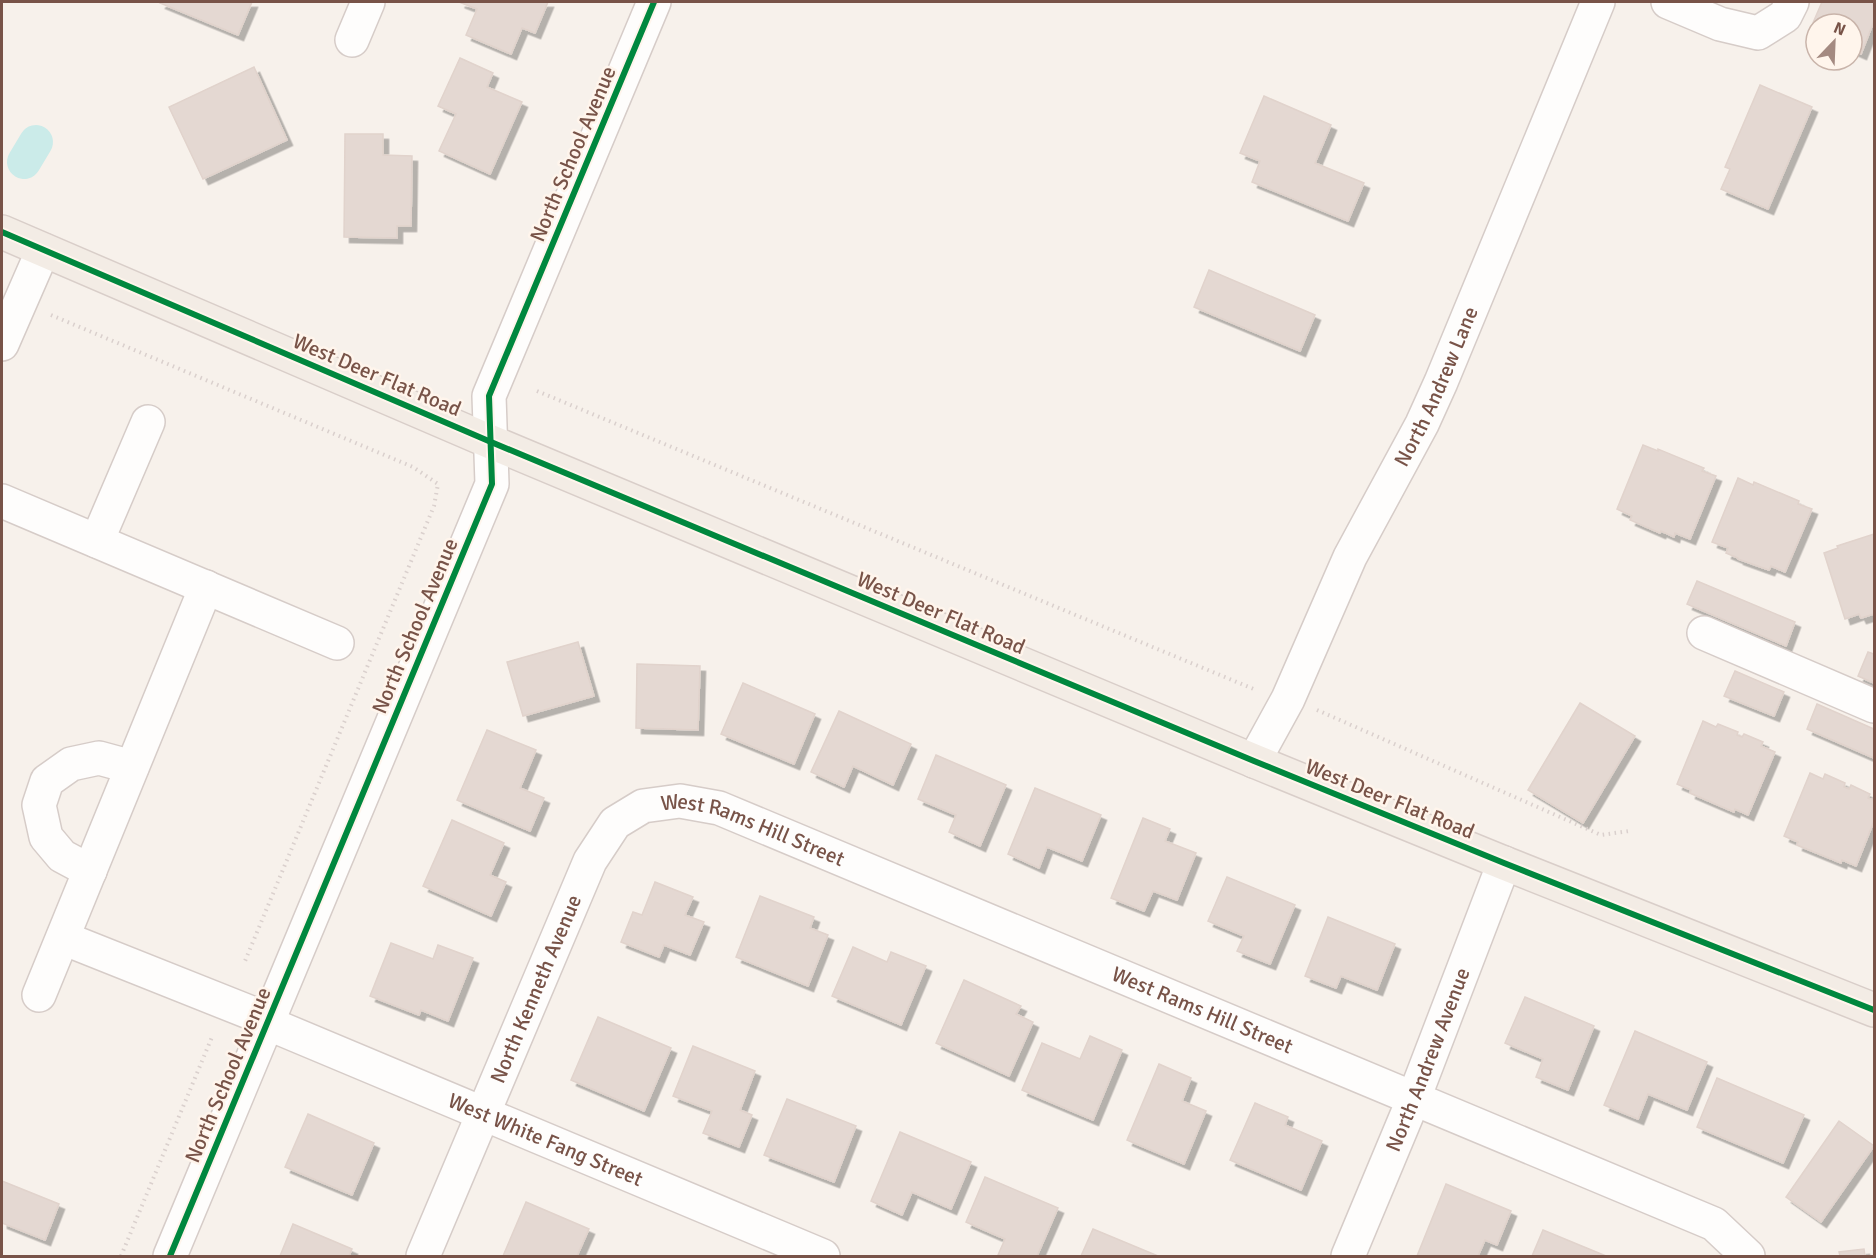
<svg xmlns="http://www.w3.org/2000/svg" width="1876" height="1258" viewBox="0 0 1876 1258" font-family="Signika,sans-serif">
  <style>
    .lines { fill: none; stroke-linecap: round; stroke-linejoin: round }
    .canal { stroke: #cbebe9; stroke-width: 34 }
    .building { fill: #e4d8d2; stroke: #e1d3cc; stroke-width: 1.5; filter: url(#shadow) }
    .minor-casing { stroke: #d6ccc8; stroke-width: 36 }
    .major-casing { stroke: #d9cec9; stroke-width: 36 }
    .path { stroke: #dad0cd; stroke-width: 4; stroke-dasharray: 1.5 4.5; stroke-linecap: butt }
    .minor { stroke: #fefdfc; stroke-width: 33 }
    .major { stroke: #f3ece5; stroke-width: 33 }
    .cycleway-casing { stroke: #fff5ec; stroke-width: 10 }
    .cycleway { stroke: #00873e; stroke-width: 6 }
    .labels { text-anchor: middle; stroke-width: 5; stroke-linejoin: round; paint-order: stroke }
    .street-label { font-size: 21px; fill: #785348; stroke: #fff5ec }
  </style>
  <defs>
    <filter id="shadow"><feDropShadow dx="5.5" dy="5.5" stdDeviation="0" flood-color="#0004"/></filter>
  </defs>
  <rect width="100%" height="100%" fill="#f7f1eb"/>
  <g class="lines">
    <polyline class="canal" points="24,162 36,142"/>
  </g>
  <g class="building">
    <polygon points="161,2 252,2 238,35 160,3"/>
    <polygon points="459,2 548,2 535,33 522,28 511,54 466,35 477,9"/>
    <polygon points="1822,2 1874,2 1874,21 1861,54 1852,50 1852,24 1816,24 1816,35 1809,32"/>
    <polygon points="460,58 493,73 487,87 522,102 490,174 439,151 456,114 438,106"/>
    <polygon points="254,67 287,140 203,179 169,107"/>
    <polygon points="1760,85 1812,107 1768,209 1721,189 1730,169 1725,167"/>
    <polygon points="1264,96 1331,125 1315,163 1364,183 1348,221 1252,182 1260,161 1240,153"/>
    <polygon points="345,134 383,134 383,155 412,156 411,226 397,226 397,238 344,237"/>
    <polygon points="1209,270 1315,315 1300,351 1194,307"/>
    <polygon points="1643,445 1658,451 1658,449 1704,468 1702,471 1716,476 1690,539 1675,533 1674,537 1661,531 1660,533 1630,520 1632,516 1617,509"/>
    <polygon points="1738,478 1753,485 1754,482 1799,501 1798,504 1812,509 1785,572 1771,566 1769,570 1738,559 1738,558 1726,553 1728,548 1712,542"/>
    <polygon points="1874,534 1874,614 1861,618 1859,614 1845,619 1824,553 1838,548 1837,546"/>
    <polygon points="1697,581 1795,622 1786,646 1687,604"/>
    <polygon points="578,642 594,696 523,716 507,662"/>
    <polygon points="1868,652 1874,654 1874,683 1858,676"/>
    <polygon points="637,664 700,666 698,730 636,728"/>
    <polygon points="1735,671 1784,692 1774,716 1724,696"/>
    <polygon points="743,683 815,714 794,764 721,734"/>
    <polygon points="1580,703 1635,736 1583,823 1528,790"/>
    <polygon points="1817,704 1874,729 1874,758 1807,729"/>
    <polygon points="839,711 911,744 893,785 853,766 844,787 811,772"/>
    <polygon points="1703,721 1716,727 1718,724 1738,732 1737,735 1742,737 1744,734 1763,742 1761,746 1775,752 1748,815 1735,809 1734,812 1690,793 1691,790 1677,784"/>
    <polygon points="487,730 536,750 520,788 544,798 530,831 457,800"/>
    <polygon points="936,755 1006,785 980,846 949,832 956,815 918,799"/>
    <polygon points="1810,773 1823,779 1825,774 1845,783 1844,787 1849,789 1851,785 1870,794 1868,798 1874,800 1874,821 1856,866 1842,860 1841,863 1797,845 1798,842 1784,836"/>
    <polygon points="1035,788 1101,815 1082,861 1047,847 1039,868 1008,854"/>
    <polygon points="1143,818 1170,829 1165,841 1196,853 1177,900 1153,891 1144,911 1111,898"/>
    <polygon points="452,820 504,843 490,875 506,882 491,916 423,886"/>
    <polygon points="1227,877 1295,905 1270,964 1237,951 1244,936 1208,921"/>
    <polygon points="655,882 693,897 685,915 704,922 690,955 664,945 659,957 621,942 633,912 642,915"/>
    <polygon points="760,896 814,917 810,928 828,935 808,986 736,957"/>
    <polygon points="1328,917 1395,944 1377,990 1341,976 1336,988 1305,976"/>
    <polygon points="391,943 433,959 438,945 473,958 448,1021 421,1010 419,1015 370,996"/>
    <polygon points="853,947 887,962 891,952 926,966 901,1025 832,996"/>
    <polygon points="964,980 1021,1006 1016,1014 1033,1022 1009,1076 936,1043"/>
    <polygon points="1525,997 1594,1026 1568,1090 1536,1077 1543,1059 1505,1043"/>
    <polygon points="598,1017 671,1048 644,1111 571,1080"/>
    <polygon points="1635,1031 1707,1062 1687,1110 1648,1094 1638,1119 1604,1105"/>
    <polygon points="1090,1036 1122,1050 1093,1120 1022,1090 1042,1043 1080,1059"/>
    <polygon points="693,1046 755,1071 740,1110 752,1115 739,1147 703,1133 712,1111 673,1096"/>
    <polygon points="1159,1064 1191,1078 1182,1101 1206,1111 1184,1164 1127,1140"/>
    <polygon points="1717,1078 1804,1115 1783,1163 1697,1127"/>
    <polygon points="787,1099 856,1126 834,1182 764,1155"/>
    <polygon points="1255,1103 1288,1117 1285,1125 1322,1141 1301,1190 1230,1160"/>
    <polygon points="308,1114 374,1143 352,1195 285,1167"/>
    <polygon points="1839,1121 1874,1146 1821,1222 1786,1197"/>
    <polygon points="900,1132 971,1162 951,1209 912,1192 902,1215 871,1201"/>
    <polygon points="985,1177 1058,1208 1037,1256 998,1255 1005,1239 966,1222"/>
    <polygon points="2,1181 59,1204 45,1240 2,1223"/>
    <polygon points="1446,1184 1511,1211 1497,1245 1485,1240 1478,1256 1417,1256"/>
    <polygon points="526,1202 589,1229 577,1256 503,1256"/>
    <polygon points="293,1224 352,1249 349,1256 280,1256"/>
    <polygon points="1093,1229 1158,1256 1081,1256"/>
    <polygon points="1543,1230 1606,1256 1532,1256"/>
    <polygon points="1864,1249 1865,1256 1840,1256 1839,1252"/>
  </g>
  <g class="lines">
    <g class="minor-casing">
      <g id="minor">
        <polyline points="1668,2 1720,24 1758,33 1785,16 1792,2"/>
        <polyline points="352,40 368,2"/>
        <polyline points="2,344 43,250"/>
        <polyline points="2,501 337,643"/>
        <polyline points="97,541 148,422"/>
        <polyline points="1704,633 1874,706"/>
        <path id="s1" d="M1254 761 1288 699 1350 557 1422 424 1441 382 1598 2"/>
        <polyline points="90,871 62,856 46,837 39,805 47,781 71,764 99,758 132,767"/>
        <polyline points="63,938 269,1020"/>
        <polyline points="39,995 206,587"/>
        <path id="s2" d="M267 1023 823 1256"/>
        <polyline points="170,1256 492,484 489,396 654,2"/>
        <path id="s3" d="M423 1256 590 861 615 823 643 806 680 801 719 808 1714 1224 1748 1256"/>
        <path id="s4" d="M1348 1256 1414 1098 1504 863"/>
      </g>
    </g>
    <g class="major-casing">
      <polyline id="major" points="2,232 491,442 1254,761 1504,863 1874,1010"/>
    </g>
    <g class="path">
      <polyline points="51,315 413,467 438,484 434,506 245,961"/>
      <polyline points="537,391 1256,690"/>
      <polyline points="1317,710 1601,835 1629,831"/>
      <polyline points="121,1256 212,1037"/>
    </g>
    <use href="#minor" class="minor"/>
    <use href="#major" class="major"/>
    <g class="cycleway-casing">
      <g id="cycleway">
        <polyline points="2,232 491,442 1254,761 1504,863 1874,1010"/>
        <polyline points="170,1256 492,484 489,396 654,2"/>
      </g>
    </g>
    <use href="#cycleway" class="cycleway"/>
  </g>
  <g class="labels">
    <g class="street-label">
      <text transform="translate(573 154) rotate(-67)" y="7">North School Avenue</text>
      <text transform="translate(377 375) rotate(23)" y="7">West Deer Flat Road</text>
      <text dy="7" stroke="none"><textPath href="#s1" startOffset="417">North Andrew Lane</textPath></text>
      <text transform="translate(941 613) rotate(23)" y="7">West Deer Flat Road</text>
      <text transform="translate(415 626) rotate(-67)" y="7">North School Avenue</text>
      <text transform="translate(1390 799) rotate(22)" y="7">West Deer Flat Road</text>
      <text dy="7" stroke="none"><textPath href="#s3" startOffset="622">West Rams Hill Street</textPath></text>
      <text dy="7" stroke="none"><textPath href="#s3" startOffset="290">North Kenneth Avenue</textPath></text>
      <text dy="7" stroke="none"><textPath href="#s3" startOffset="1108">West Rams Hill Street</textPath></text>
      <text dy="7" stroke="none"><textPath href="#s4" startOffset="212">North Andrew Avenue</textPath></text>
      <text transform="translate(228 1075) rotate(-67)" y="7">North School Avenue</text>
      <text dy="7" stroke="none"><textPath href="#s2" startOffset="302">West White Fang Street</textPath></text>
    </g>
  </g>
  <rect width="1876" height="1258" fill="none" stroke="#785348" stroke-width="6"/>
  <g transform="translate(1834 42) rotate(23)"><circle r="28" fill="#fff5ec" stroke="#c9b4aa" stroke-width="1.5"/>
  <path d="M0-4.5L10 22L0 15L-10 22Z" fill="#a48a81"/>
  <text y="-9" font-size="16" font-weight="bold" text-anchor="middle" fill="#785348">N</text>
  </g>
</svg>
